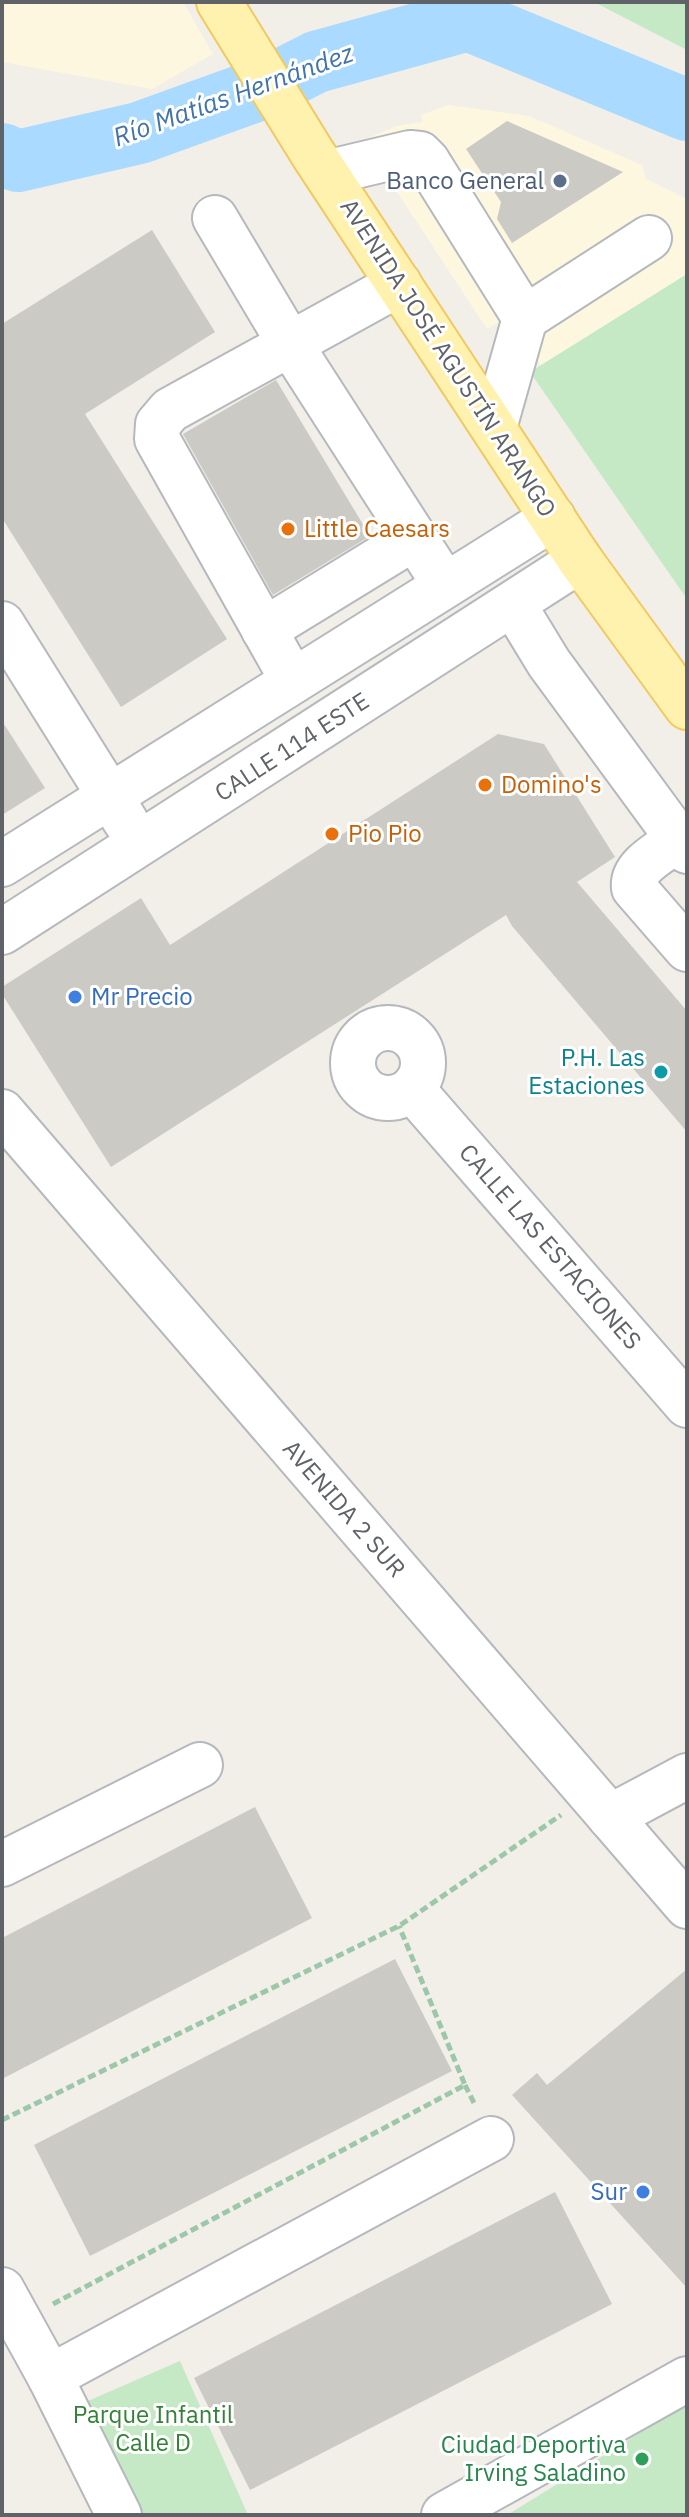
<svg xmlns="http://www.w3.org/2000/svg" width="689" height="2517" viewBox="0 0 689 2517" font-family="'IBM Plex Sans',sans-serif">
  <style>
    .commercial { fill: #fef7e0 }
    .green { fill: #c5e8c5 }
    .lines { fill: none; stroke-linecap: round; stroke-linejoin: round }
    .river { stroke: #aadaff; stroke-width: 62 }
    .building { fill: #cccac5 }
    .minor-casing { stroke: #b5b8bc; stroke-width: 48 }
    .major-casing { stroke: #f2c960; stroke-width: 48 }
    .path { stroke: #9cc7a9; stroke-width: 5; stroke-dasharray: 8 4; stroke-linecap: butt }
    .minor { stroke: #fff; stroke-width: 44 }
    .major { stroke: #fff2af; stroke-width: 44 }
    .service-dot { fill: #5c6f8a; stroke: #fff; stroke-width: 3 }
    .food-dot { fill: #e8710a; stroke: #fff; stroke-width: 3 }
    .shop-dot { fill: #3f7fe0; stroke: #fff; stroke-width: 3 }
    .culture-dot { fill: #0f9aa8; stroke: #fff; stroke-width: 3 }
    .leisure-dot { fill: #2e9e5b; stroke: #fff; stroke-width: 3 }
    .labels { text-anchor: middle; stroke-width: 6; stroke-linejoin: round; paint-order: stroke }
    .service-label { font-size: 24px; fill: #4e5e75; stroke: #fff; text-anchor: end }
    .street-label { font-size: 24px; fill: #5f6368; stroke: #fff }
    .food-label { font-size: 24px; fill: #c56008; stroke: #fff; text-anchor: start }
    .shop-label { font-size: 24px; fill: #366cbe; stroke: #fff; text-anchor: start }
    .culture-label { font-size: 24px; fill: #0d838f; stroke: #fff; text-anchor: end }
    .park-label { font-size: 24px; fill: #348238; stroke: #fff }
    .leisure-label { font-size: 24px; fill: #27864d; stroke: #fff; text-anchor: end }
    .water-label { font-size: 26px; font-style: italic; fill: #4174aa; stroke: #fff }
  </style>
  <rect width="100%" height="100%" fill="#f1efe8"/>
  <g class="commercial">
    <polygon points="2,2 183,2 213,54 152,89 2,62"/>
    <polygon points="448,105 529,116 642,165 646,179 687,199 687,274 541,366 510,316 487,329 363,140 397,126 423,122 421,115"/>
  </g>
  <g class="green">
    <polygon points="594,2 687,2 687,50"/>
    <polygon points="687,274 687,599 530,372"/>
    <polygon points="180,2361 248,2515 140,2515 81,2404"/>
    <polygon points="687,2404 687,2515 507,2515"/>
  </g>
  <g class="lines">
    <polyline class="river" points="2,154 18,161 139,133 269,86 316,62 468,20 687,110"/>
  </g>
  <g class="building">
    <polygon points="507,121 623,172 512,243 497,219 501,202 466,149"/>
    <polygon points="152,230 215,332 85,414 227,639 121,707 2,518 2,324"/>
    <polygon points="276,380 370,536 273,595 183,434"/>
    <polygon points="2,721 45,788 2,815"/>
    <polygon points="498,734 544,744 615,857 577,882 687,1011 687,1132 512,926 506,915 111,1167 2,994 2,987 141,898 170,945"/>
    <polygon points="255,1807 312,1918 2,2079 2,1938"/>
    <polygon points="395,1959 452,2071 90,2256 34,2145"/>
    <polygon points="687,1969 687,2288 512,2095 537,2073 547,2085"/>
    <polygon points="555,2192 612,2304 250,2490 194,2378"/>
  </g>
  <g class="lines">
    <g class="minor-casing">
      <g id="minor">
        <polyline points="326,173 410,153 420,154 427,161 525,318"/>
        <polyline points="215,218 290,344 445,585"/>
        <polyline points="494,428 525,318 649,238"/>
        <polyline points="513,604 549,663 687,851"/>
        <polyline points="2,624 126,822"/>
        <polyline points="264,630 414,538"/>
        <polyline points="293,681 157,439 158,424 170,410 399,284"/>
        <path d="M677 840C662 852 631 866 634 888L687 949"/>
        <polyline points="2,864 553,518"/>
        <polyline points="2,932 580,560"/>
        <circle cx="388" cy="1063" r="35"/>
        <polyline points="412,1089 687,1405"/>
        <polyline points="2,1112 687,1906"/>
        <polyline points="610,1817 687,1776"/>
        <polyline points="2,1864 200,1765"/>
        <polyline points="2,2290 50,2377 119,2515"/>
        <polyline points="50,2377 491,2139"/>
        <polyline points="444,2515 687,2379"/>
      </g>
    </g>
    <g class="major-casing">
      <polyline id="major" points="219,2 313,154 580,560 687,707"/>
    </g>
    <g class="path">
      <polyline points="465,2085 475,2105"/>
      <polyline points="2,2120 399,1926 561,1815"/>
      <polyline points="53,2304 465,2085 399,1926"/>
    </g>
    <use href="#minor" class="minor"/>
    <use href="#major" class="major"/>
  </g>
  <circle class="service-dot" cx="560" cy="181" r="8"/>
  <g class="food-dot">
    <circle cx="288" cy="529" r="8"/>
    <circle cx="485" cy="785" r="8"/>
    <circle cx="332" cy="834" r="8"/>
  </g>
  <g class="shop-dot">
    <circle cx="75" cy="997" r="8"/>
    <circle cx="643" cy="2192" r="8"/>
  </g>
  <circle class="culture-dot" cx="661" cy="1072" r="8"/>
  <circle class="leisure-dot" cx="642" cy="2459" r="8"/>
  <g class="labels">
    <g class="service-label">
      <text x="544" y="189">Banco General</text>
    </g>
    <g class="street-label">
      <text transform="translate(448 358) rotate(57)" y="8">AVENIDA JOSÉ AGUSTÍN ARANGO</text>
      <text transform="translate(292 747) rotate(-33)" y="8">CALLE 114 ESTE</text>
      <text transform="translate(550 1247) rotate(49)" y="8">CALLE LAS ESTACIONES</text>
      <text transform="translate(344 1509) rotate(49)" y="8">AVENIDA 2 SUR</text>
    </g>
    <g class="food-label">
      <text x="304" y="537">Little Caesars</text>
      <text x="501" y="793">Domino's</text>
      <text x="348" y="842">Pio Pio</text>
    </g>
    <g class="shop-label">
      <text x="91" y="1005">Mr Precio</text>
      <text x="627" y="2200" text-anchor="end">Sur</text>
    </g>
    <g class="culture-label">
      <text x="645" y="1066">P.H. Las<tspan x="645" dy="28">Estaciones</tspan></text>
    </g>
    <g class="park-label">
      <text x="153" y="2423">Parque Infantil<tspan x="153" dy="28">Calle D</tspan></text>
    </g>
    <g class="leisure-label">
      <text x="626" y="2453">Ciudad Deportiva<tspan x="626" dy="28">Irving Saladino</tspan></text>
    </g>
    <g class="water-label">
      <text transform="translate(233 95) rotate(-20)" y="9">Río Matías Hernández</text>
    </g>
  </g>
  <rect width="689" height="2517" fill="none" stroke="#5f6368" stroke-width="8"/>
</svg>
